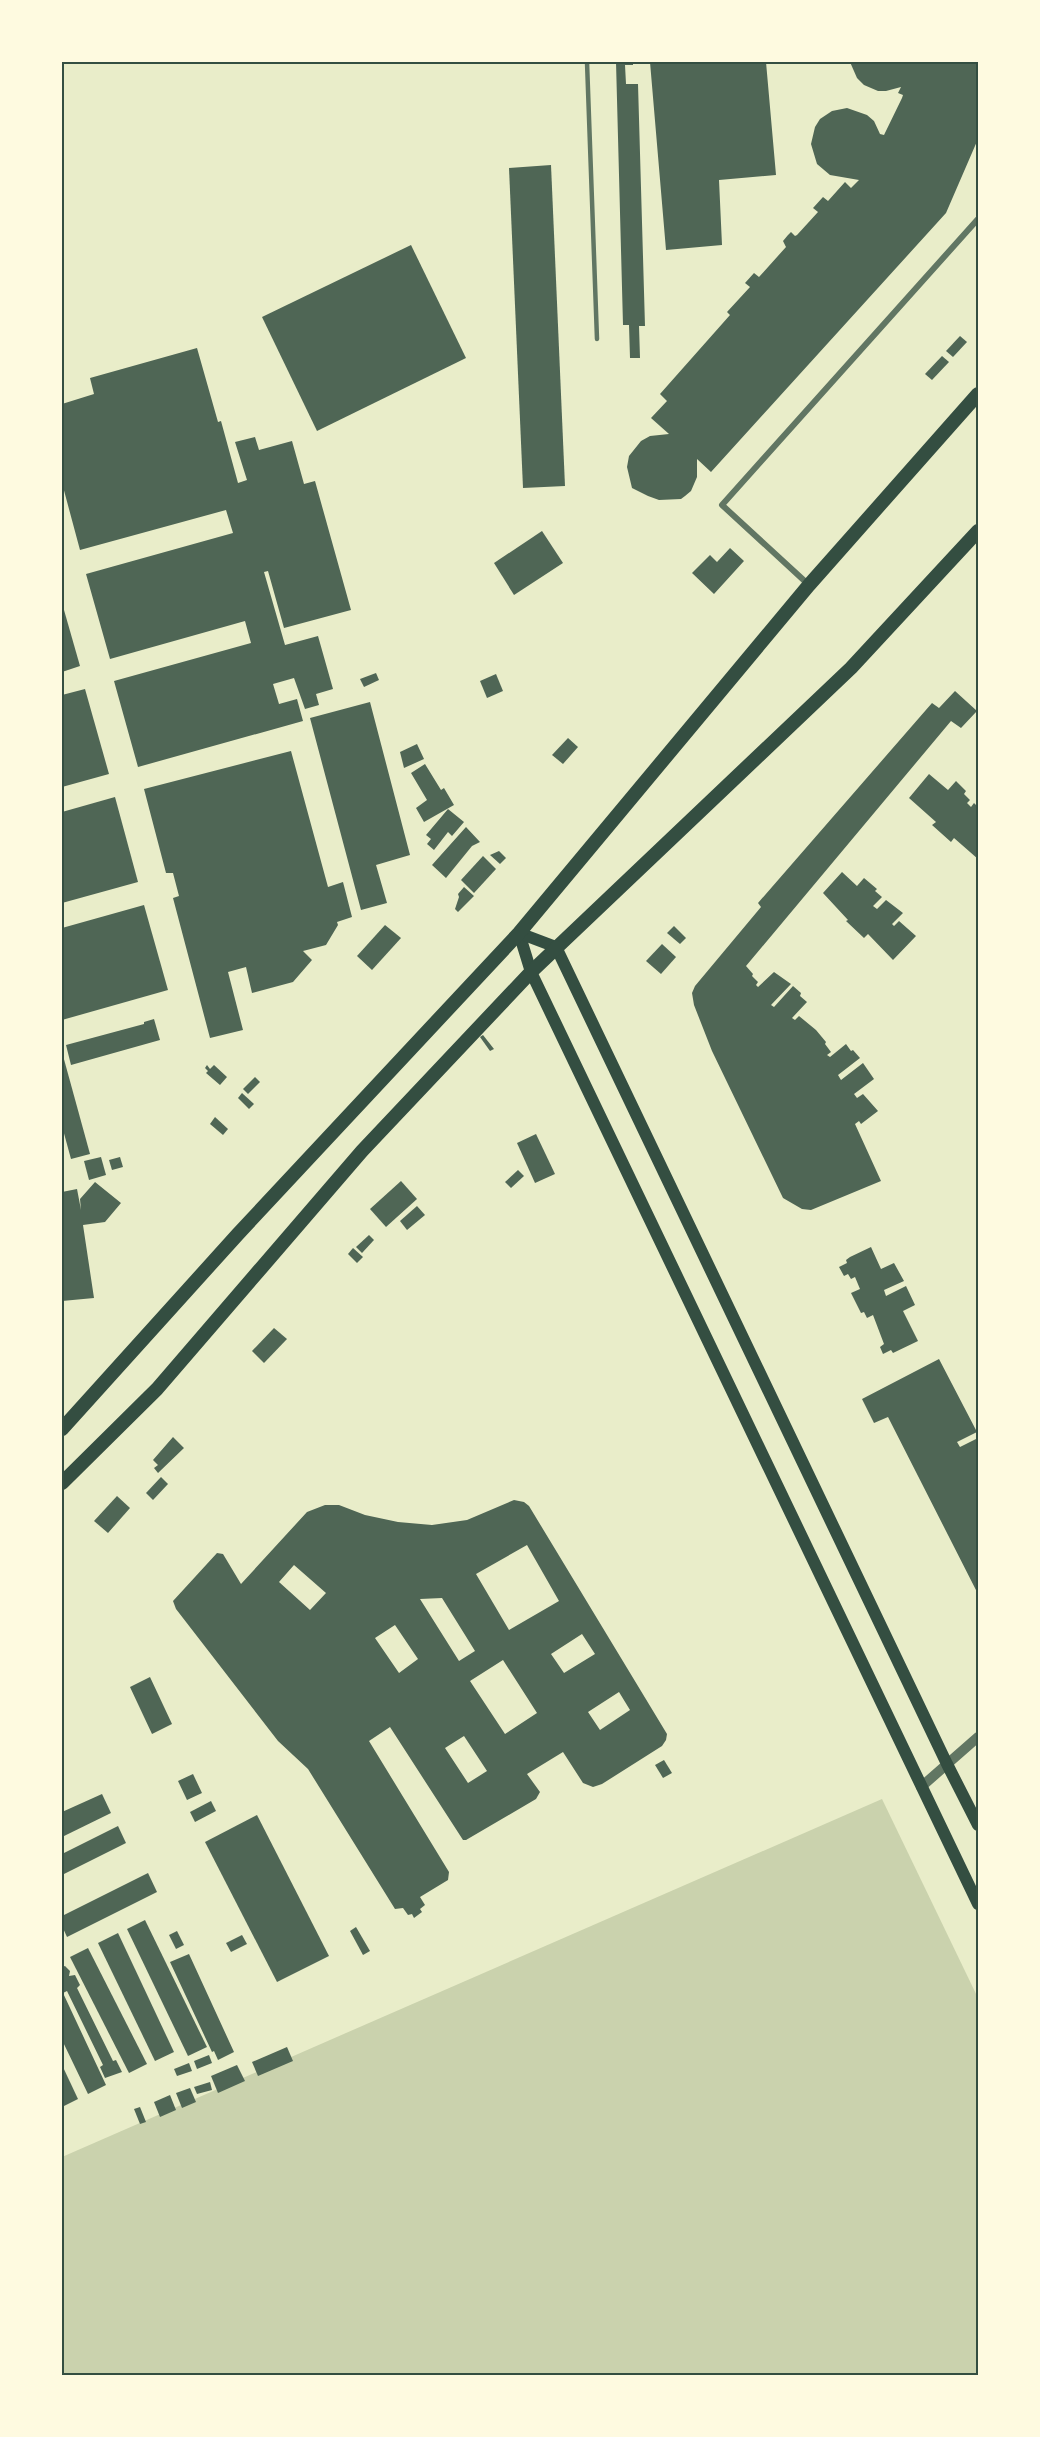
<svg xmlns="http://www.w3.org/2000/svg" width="1040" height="2437" viewBox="0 0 1040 2437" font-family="Rubik,sans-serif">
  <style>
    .green { fill: #cad2ad }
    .building { fill: #4f6655; fill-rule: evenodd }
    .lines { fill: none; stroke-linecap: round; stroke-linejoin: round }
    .service { stroke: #617663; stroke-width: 4.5 }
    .minor { stroke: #617663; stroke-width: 6 }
    .tertiary { stroke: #617663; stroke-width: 10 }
    .secondary { stroke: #344e41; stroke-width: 12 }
    .primary { stroke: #344e41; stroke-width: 14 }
    .neatline { fill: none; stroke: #344e41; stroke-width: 2 }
  </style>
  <rect width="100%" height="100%" fill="#e9edc9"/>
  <polygon class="green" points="882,1799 978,1998 978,2375 64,2375 62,2369 62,2157"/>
  <g class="building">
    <polygon points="616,62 633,62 633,65 625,65 626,84 638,84 645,326 639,326 640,358 630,358 629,325 623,325"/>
    <polygon points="650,62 766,62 776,175 719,180 722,245 666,250"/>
    <polygon points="850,62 978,62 978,139 946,213 711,472 697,459 697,477 691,491 685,496 681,499 659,500 648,496 632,488 627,467 629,456 641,441 650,436 669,434 651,418 667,401 660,394 730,315 727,312 750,287 745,283 754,273 759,277 786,247 783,241 788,235 791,232 795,236 797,235 818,212 813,208 823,197 828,201 845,182 851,188 859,180 830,175 817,164 811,144 815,127 820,119 832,111 847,108 867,115 874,121 880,134 884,135 902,98 903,95 898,93 901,87 886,91 878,91 864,85 857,78"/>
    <polygon points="551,165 565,486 523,488 509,168"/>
    <polygon points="411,245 466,358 317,431 262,317"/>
    <polygon points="960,336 967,342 953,357 946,351"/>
    <polygon points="197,348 218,422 221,421 238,483 247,480 235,442 255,437 259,450 292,441 304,484 315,481 351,610 284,628 268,571 264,572 285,645 318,636 333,689 316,694 319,705 305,709 294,678 273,684 279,704 297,699 303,721 138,767 114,681 251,643 245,621 110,659 86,574 233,533 226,510 80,550 62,483 62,404 94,394 90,378"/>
    <polygon points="942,356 949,362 932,380 925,374"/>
    <polygon points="542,531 563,563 514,595 494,563"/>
    <polygon points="730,548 744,561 714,594 692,573 710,555 717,562"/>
    <polygon points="62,603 80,666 62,672"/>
    <polygon points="376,673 379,680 364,687 360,679"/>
    <polygon points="496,674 503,691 487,698 480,681"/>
    <polygon points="85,689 109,774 62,787 62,695"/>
    <polygon points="955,691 977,711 961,728 951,721 746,966 753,974 752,976 758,982 756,985 758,987 774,972 791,984 771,1005 774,1007 793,986 801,993 800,996 807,1002 792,1018 795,1020 799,1016 816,1030 826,1042 825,1044 831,1052 827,1055 830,1057 846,1044 851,1051 853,1050 860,1058 838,1075 841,1080 863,1063 874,1079 854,1094 857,1098 863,1094 878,1111 861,1124 859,1121 855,1124 881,1181 811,1210 802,1209 783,1198 712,1051 694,1005 692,993 695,986 761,907 758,903 932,703 939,708"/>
    <polygon points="370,702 410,855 376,865 387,903 361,910 310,718"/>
    <polygon points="568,738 578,747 563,764 552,755"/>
    <polygon points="417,744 424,759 404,768 400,752"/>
    <polygon points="291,751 328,887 343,882 352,917 337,922 338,925 326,945 303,951 312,960 293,982 252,993 246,967 228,972 243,1030 210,1038 173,898 179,896 173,873 166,873 144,789"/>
    <polygon points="425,764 441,790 444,788 454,805 424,822 416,808 427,800 411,773"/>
    <polygon points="929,774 948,790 956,781 966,791 964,794 970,800 967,803 971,807 974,803 978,807 978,859 954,838 951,842 932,825 936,822 909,798"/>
    <polygon points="115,797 138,882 62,903 62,812"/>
    <polygon points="448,809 464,822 452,836 448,832 434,850 427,844 431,839 426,835"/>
    <polygon points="466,827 480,842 472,846 446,878 432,865"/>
    <polygon points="499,851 506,858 500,864 490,855"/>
    <polygon points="483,856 496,869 474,893 461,880"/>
    <polygon points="842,872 857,886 864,878 877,889 875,891 882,897 873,906 877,909 886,900 903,913 892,924 894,926 899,921 916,936 893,960 868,934 864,938 846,921 848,920 823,893"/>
    <polygon points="464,887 474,896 458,912 455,909 459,897 458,894"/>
    <polygon points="144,905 168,990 62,1020 62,928"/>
    <polygon points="385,925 401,938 372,970 357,956"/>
    <polygon points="674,926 686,938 680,944 667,933"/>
    <polygon points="662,944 676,957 661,974 646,961"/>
    <polygon points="154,1019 160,1040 71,1065 66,1045 144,1024 144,1022"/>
    <polygon points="483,1035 494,1049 490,1051 480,1037"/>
    <polygon points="62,1052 90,1154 71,1159 62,1126"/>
    <polygon points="207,1065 210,1069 214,1065 227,1077 220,1085 206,1073 208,1071 205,1068"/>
    <polygon points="255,1077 260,1082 248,1094 243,1089"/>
    <polygon points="242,1093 254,1104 249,1109 238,1098"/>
    <polygon points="215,1117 228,1129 223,1135 210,1124"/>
    <polygon points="536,1134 555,1174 535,1183 517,1143"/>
    <polygon points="101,1157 106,1175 89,1180 84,1161"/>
    <polygon points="120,1157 123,1167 112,1170 109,1160"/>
    <polygon points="518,1170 524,1176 511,1188 505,1182"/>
    <polygon points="401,1181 417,1199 386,1227 370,1209"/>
    <polygon points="95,1182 121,1203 105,1222 83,1225 94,1298 62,1301 62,1192 77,1189 81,1210 80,1199"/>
    <polygon points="417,1206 425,1215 407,1230 400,1221"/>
    <polygon points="369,1235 374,1240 362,1253 356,1247"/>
    <polygon points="871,1247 881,1269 894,1263 904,1281 884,1290 886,1296 906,1286 915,1305 903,1311 918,1341 893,1353 891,1350 883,1354 880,1347 884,1344 873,1315 867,1318 864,1312 861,1313 851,1293 860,1289 855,1277 851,1279 848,1274 844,1276 839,1267 847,1263 846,1260 850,1257"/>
    <polygon points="353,1248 363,1257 357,1263 348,1254"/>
    <polygon points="274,1328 287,1339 264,1363 252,1351"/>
    <polygon points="939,1359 977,1432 957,1442 960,1447 978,1438 978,1461 976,1463 978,1468 978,1594 888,1417 874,1423 862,1399"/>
    <polygon points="173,1437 184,1448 158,1473 154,1468 158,1465 153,1460"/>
    <polygon points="161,1477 168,1484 153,1500 146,1493"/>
    <polygon points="117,1496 130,1508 108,1533 94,1521"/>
    <path d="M514 1500 524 1502 529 1506 667 1734 666 1740 662 1746 602 1784 593 1787 583 1783 563 1752 527 1774 540 1792 536 1799 466 1840H463L390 1727 369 1741 449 1872 448 1880 420 1897 425 1905 420 1909 422 1912 414 1918 412 1914 408 1915 403 1908 395 1909 308 1769 278 1741 176 1609 173 1601 217 1553 223 1554 241 1584 307 1512 325 1505H339L365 1515 398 1522 432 1525 467 1520ZM527 1545 559 1601 509 1630 476 1574ZM294 1565 326 1593 310 1610 279 1582ZM442 1598 475 1651 459 1661 420 1599ZM395 1625 418 1659 399 1673 375 1638ZM582 1634 595 1654 564 1673 551 1654ZM503 1660 537 1713 505 1734 470 1681ZM619 1692 630 1710 600 1730 588 1712ZM464 1736 487 1771 468 1783 445 1748Z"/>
    <polygon points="150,1677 172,1724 152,1734 130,1687"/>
    <polygon points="664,1760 672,1773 663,1778 655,1765"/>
    <polygon points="193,1774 202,1793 187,1800 178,1781"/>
    <polygon points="102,1794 111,1813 62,1837 62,1812"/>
    <polygon points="211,1801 216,1811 195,1822 190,1812"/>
    <polygon points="257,1815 329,1956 277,1982 205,1842"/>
    <polygon points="118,1826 126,1843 62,1875 62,1854"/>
    <polygon points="148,1873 157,1892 67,1937 62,1926 62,1916"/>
    <polygon points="145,1920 207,2047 188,2056 127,1929"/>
    <polygon points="356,1927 370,1951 363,1955 350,1931"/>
    <polygon points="177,1931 184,1945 176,1949 169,1935"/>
    <polygon points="118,1933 174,2052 155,2061 98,1943"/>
    <polygon points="242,1935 247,1944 231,1952 226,1943"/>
    <polygon points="88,1948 147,2064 129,2073 70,1957"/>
    <polygon points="189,1954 234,2052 218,2060 214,2051 212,2052 170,1962"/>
    <polygon points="65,1966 70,1971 69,1976 75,1975 80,1985 77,1988 113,2061 116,2060 122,2072 105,2078 100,2067 103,2065 67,1991 63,1993 106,2085 88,2094 62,2040 62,1967"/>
    <polygon points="287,2047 293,2061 258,2076 252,2062"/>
    <polygon points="209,2055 212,2063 197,2069 194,2061"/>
    <polygon points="189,2063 192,2071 177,2076 174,2069"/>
    <polygon points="62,2065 78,2099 62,2107"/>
    <polygon points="237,2065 245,2081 218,2093 211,2076"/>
    <polygon points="210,2082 212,2090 197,2094 194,2087"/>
    <polygon points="190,2088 196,2102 182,2108 176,2093"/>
    <polygon points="170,2095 176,2110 160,2117 154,2102"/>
    <polygon points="140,2107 146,2122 140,2124 134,2109"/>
  </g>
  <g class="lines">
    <polyline class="service" points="587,62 597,339"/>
    <polyline class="minor" points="809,585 722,505 978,219"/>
    <polyline class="tertiary" points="921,1787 978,1737"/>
    <g class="secondary">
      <polyline points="519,933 531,972 978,1904"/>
      <polyline points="519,933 556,947 947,1764 978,1825"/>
    </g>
    <g class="primary">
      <polyline points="62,1429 238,1234 519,933 809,585 978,394"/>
      <polyline points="62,1483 157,1389 362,1151 531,972 851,668 978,531"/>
    </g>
  </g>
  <rect width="1040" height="2437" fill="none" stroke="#fefae0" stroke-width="126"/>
  <rect x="63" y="63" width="914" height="2311" class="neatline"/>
</svg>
